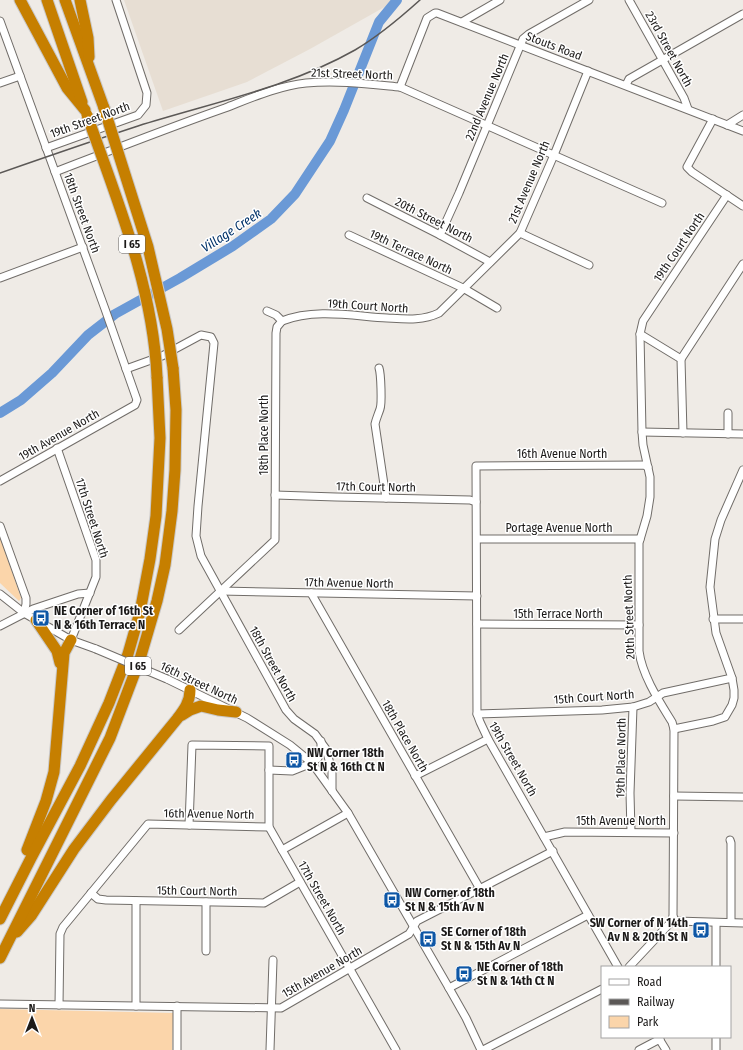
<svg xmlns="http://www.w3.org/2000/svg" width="743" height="1050" viewBox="0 0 743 1050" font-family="'Fira Sans Condensed',sans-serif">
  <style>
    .built { fill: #e7ded3 }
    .green { fill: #fbd5aa }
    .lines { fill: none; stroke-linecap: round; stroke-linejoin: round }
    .river { stroke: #6a99d6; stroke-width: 10 }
    .minor-casing { stroke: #716d69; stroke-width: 9 }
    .highway-casing { stroke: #c9c8c8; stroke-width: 13 }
    .minor { stroke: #fff; stroke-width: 7 }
    .highway { stroke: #c67f00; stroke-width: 11 }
    .rail { stroke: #5b5856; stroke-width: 1.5 }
    .minor-bridge-casing { stroke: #716d69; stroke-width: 9; stroke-linecap: butt }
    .highway-bridge-casing { stroke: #c9c8c8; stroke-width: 13; stroke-linecap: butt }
    .minor-bridge { stroke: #fff; stroke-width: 7 }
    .highway-bridge { stroke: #c67f00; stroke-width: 11 }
    .labels { text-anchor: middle; stroke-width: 3; stroke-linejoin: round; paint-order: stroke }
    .shield { fill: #fff; stroke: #605f5e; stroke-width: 1 }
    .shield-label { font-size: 11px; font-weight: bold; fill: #1c1a19 }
    .street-label { font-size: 12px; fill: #1c1a19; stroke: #fff }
    .poi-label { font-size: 12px; font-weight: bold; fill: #1c1a19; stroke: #fff; text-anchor: start }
    .water-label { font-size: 13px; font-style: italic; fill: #013269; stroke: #fff }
  </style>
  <rect width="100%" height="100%" fill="#efebe6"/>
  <polygon class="built" points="124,0 397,0 310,49 247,82 163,111"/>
  <g class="green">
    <polygon points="0,537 21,598 19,601 0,583"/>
    <polygon points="0,1009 173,1013 172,1050 0,1050"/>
  </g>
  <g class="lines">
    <polyline class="river" points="0,413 21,400 52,373 88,335 115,314 180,278 233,246 271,219 295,194 330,141 344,110 379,22 397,0"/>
    <g class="minor-casing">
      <g id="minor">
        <polyline points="629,0 684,98 688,109"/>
        <polyline points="0,21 105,309 137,400 135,405 0,481"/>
        <polyline points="462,22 500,0"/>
        <polyline points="0,83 20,76"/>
        <polyline points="626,85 629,79 743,14"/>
        <polyline points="400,87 427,18 435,13 437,13 743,131"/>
        <polyline points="713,119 687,167 692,172 743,206"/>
        <polyline points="727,125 743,115"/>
        <polyline points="46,148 138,115 146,105 147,93 116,0"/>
        <path d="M55 172C112 150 168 128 225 108 251 98 278 86 306 83 337 80 369 84 400 87L662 203"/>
        <polyline points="367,198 440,235 490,262"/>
        <polyline points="520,233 589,265"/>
        <polyline points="349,235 463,288 497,308"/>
        <polyline points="440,235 459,193 523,39 529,34 589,0"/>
        <polyline points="0,278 83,247"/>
        <path d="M282 321C315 308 353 316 387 318 405 319 422 321 439 313L520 233 554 155 588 71"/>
        <polyline points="640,334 681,359 683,433"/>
        <polyline points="681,359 743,264"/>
        <path d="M379 368C381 374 382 404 380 409 378 415 376 419 375 424L386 498"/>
        <polyline points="126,369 162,356 201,335 211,337 214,343 198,506 196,536 201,556 286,710 294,719 315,734 326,749 332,771 332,791"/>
        <polyline points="728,413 728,434"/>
        <polyline points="642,432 743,434"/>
        <polyline points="57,448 96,560 96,577 71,640"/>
        <polyline points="275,495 336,497 470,500 476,502"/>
        <polyline points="0,526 26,598 26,604 24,613"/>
        <polyline points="477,539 640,539"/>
        <polyline points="220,591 477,596"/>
        <polyline points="311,593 480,889"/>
        <polyline points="0,594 24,613 71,640 96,649"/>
        <polyline points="713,619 743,619"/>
        <polyline points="477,624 639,625"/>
        <polyline points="0,626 33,609 78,594 90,593"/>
        <polyline points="179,630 275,540 276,333 277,327 282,321 276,315 267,311"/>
        <polyline points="167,679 247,718 290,745 312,763 348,813 449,988 466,1018 481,1050"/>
        <polyline points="477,714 602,710 633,707 649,702 663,693 732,678"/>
        <polyline points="674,729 713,721 725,717 732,705 734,698 734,690 732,678 716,633 710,587 715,539 721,520 743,470"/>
        <polyline points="269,770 292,771 312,763 318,758 321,751 321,741"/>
        <polyline points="415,776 488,739"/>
        <polyline points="674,796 743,797"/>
        <polyline points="189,825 192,745 269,746 269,827 396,1050"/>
        <polyline points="631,832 630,793 633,707"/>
        <polyline points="544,837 565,832 674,833"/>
        <polyline points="730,840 731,843 731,922"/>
        <polyline points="282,850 348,813"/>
        <polyline points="91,893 98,899 106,900 264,903 300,882"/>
        <polyline points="206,902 206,951"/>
        <path d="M673 917 674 729 672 722C659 701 642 675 639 651V543L647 516 650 497V477L643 445 642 432 640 334 643 321 727 195"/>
        <polyline points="673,917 676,921 743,923"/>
        <polyline points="716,923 716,967"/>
        <polyline points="618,967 488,739 480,722 477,714 476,466 644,465 648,467"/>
        <polyline points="629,967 672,921 673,917"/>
        <polyline points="449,988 588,915"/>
        <polyline points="0,1004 281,1008 409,934 417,921 553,851"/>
        <polyline points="59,1005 60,934 63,927 148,824 269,827"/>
        <polyline points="136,1006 136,901"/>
        <polyline points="658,1037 666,1050"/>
        <polyline points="716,1037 716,1050"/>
        <polyline points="177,1050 177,1006"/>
        <polyline points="270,1050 273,960"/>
        <polyline points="483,1050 602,989"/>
        <polyline points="639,1050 660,1039"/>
      </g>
    </g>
    <g class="highway-casing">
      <g id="highway">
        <polyline points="20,0 67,88 85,110"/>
        <polyline points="47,0 82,102"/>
        <polyline points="65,0 104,108"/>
        <polyline points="80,0 88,38 89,57"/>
        <polyline points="36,620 57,651 60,663"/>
        <polyline points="182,715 190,710 201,706 218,710 236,712"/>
        <polyline points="27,850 46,801 54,772 64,653 71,640"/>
        <polyline points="0,919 31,858 80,766 109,703 128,654 140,612 150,559 156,516 160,438 157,377"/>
        <path d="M17 932 31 916 74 849 111 800 177 719C184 710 190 702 190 690"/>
        <polyline points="0,958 110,738 140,659 157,601 165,565 172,511 175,470 176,410 173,368"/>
      </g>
    </g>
    <use href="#minor" class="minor"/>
    <use href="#highway" class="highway"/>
    <path class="rail" d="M0 173C46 157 92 141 138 126 211 103 288 88 355 50 379 36 400 18 420 0"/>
    <g class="minor-bridge-casing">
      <polyline id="minor-bridge" points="96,649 167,679"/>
    </g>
    <g class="highway-bridge-casing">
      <g id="highway-bridge">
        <polyline points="104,108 148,247 167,329 173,368"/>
        <path d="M87 115C117 200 153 286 157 377"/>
      </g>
    </g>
    <use href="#minor-bridge" class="minor-bridge"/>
    <use href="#highway-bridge" class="highway-bridge"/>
  </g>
  <defs>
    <g id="bus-square" transform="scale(0.9)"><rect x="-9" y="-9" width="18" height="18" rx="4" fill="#0d56a5" stroke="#fff"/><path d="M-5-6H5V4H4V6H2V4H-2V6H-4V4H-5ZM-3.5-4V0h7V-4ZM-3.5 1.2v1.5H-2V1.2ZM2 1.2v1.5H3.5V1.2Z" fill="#fff"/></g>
  </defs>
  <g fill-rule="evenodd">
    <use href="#bus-square" x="41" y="618"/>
    <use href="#bus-square" x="294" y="760"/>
    <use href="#bus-square" x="392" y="900"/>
    <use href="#bus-square" x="701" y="930"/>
    <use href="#bus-square" x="428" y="939"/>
    <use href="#bus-square" x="464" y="974"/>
  </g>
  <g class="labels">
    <g class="shield">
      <rect x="119" y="235" width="26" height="18" rx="3"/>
      <rect x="125" y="657" width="26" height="18" rx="3"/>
    </g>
    <g class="shield-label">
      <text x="132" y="248">I 65</text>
      <text x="138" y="670">I 65</text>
    </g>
    <g class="street-label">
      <text transform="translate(554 46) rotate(21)" y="4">Stouts Road</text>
      <text transform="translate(669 49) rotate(61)" y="4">23rd Street North</text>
      <text transform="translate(352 74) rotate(2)" y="4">21st Street North</text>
      <text transform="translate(487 97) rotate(-67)" y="4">22nd Avenue North</text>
      <text transform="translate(90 120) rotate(-20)" y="4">19th Street North</text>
      <text transform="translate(529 182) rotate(-67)" y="4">21st Avenue North</text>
      <text transform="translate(82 213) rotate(70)" y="4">18th Street North</text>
      <text transform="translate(434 220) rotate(27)" y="4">20th Street North</text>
      <text transform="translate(679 247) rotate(-56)" y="4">19th Court North</text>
      <text transform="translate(411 252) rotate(25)" y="4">19th Terrace North</text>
      <text transform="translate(368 306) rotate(4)" y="4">19th Court North</text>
      <text transform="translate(59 435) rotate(-30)" y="4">19th Avenue North</text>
      <text transform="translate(264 435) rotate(-90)" y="4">18th Place North</text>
      <text x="562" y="458">16th Avenue North</text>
      <text transform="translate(376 487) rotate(1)" y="4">17th Court North</text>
      <text transform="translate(92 518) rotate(72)" y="4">17th Street North</text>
      <text x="559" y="532">Portage Avenue North</text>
      <text transform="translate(349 583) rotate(1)" y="4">17th Avenue North</text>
      <text x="558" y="618">15th Terrace North</text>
      <text transform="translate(629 617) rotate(-92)" y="4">20th Street North</text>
      <text transform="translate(273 664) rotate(61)" y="4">18th Street North</text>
      <text transform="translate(199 683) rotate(25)" y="4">16th Street North</text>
      <text transform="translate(594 697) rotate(-4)" y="4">15th Court North</text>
      <text transform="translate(405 736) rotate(60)" y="4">18th Place North</text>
      <text transform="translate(621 758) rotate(-89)" y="4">19th Place North</text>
      <text transform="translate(513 759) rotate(60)" y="4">19th Street North</text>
      <text transform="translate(209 814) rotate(1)" y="4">16th Avenue North</text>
      <text x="621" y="825">15th Avenue North</text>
      <text transform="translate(197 891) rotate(1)" y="4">15th Court North</text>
      <text transform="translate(322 898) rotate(60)" y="4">17th Street North</text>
      <text transform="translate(322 972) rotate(-30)" y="4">15th Avenue North</text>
    </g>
    <g class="poi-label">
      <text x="54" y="615">NE Corner of 16th St<tspan x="54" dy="14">N &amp; 16th Terrace N</tspan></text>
      <text x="307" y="757">NW Corner 18th<tspan x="307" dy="14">St N &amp; 16th Ct N</tspan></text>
      <text x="405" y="897">NW Corner of 18th<tspan x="405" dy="14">St N &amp; 15th Av N</tspan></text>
      <text x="688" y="927" text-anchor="end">SW Corner of N 14th<tspan x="688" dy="14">Av N &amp; 20th St N</tspan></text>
      <text x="441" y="936">SE Corner of 18th<tspan x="441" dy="14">St N &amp; 15th Av N</tspan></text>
      <text x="477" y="971">NE Corner of 18th<tspan x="477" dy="14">St N &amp; 14th Ct N</tspan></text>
    </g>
    <g class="water-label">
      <text transform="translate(231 230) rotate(-33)" y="5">Village Creek</text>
    </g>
  </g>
  <rect x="601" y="966" width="130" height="72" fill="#ffffff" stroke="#a4a3a3"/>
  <rect x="609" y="979" width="20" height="6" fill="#ffffff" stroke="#a4a3a3"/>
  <text x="637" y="986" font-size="12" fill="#1c1a19">Road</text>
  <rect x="609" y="999" width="20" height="6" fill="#5b5856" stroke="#a4a3a3"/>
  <text x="637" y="1006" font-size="12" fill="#1c1a19">Railway</text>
  <rect x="609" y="1016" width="20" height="12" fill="#fbd5aa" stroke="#a4a3a3"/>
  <text x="637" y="1026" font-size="12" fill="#1c1a19">Park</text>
  <g transform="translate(32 1018)" stroke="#ffffff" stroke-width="3" paint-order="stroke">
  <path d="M0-3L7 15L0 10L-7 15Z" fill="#1c1a19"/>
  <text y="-6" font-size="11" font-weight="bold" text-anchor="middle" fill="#1c1a19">N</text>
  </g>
</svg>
